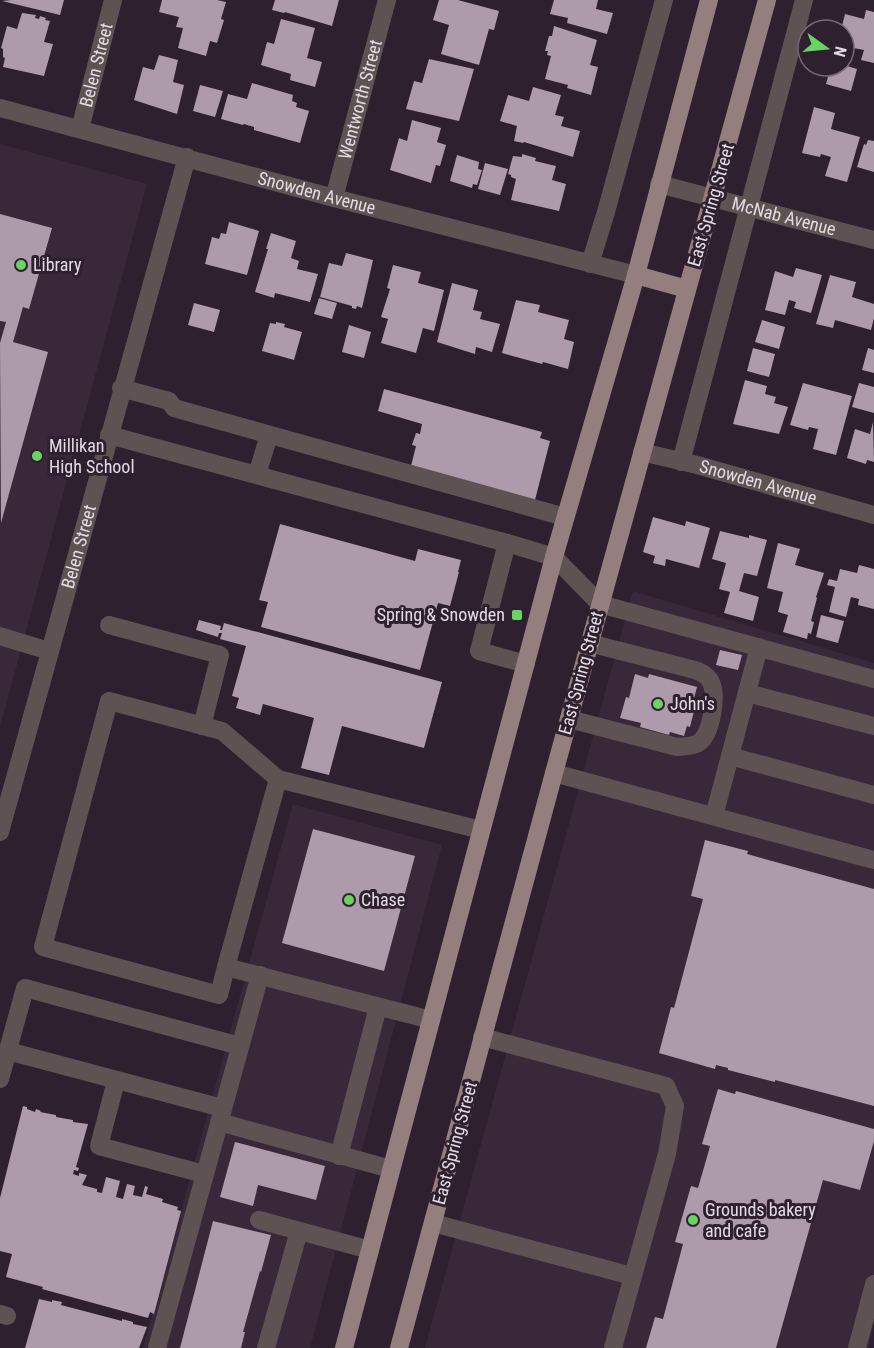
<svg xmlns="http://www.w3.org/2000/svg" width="874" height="1348" viewBox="0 0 874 1348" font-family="'Roboto Condensed',sans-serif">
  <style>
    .built { fill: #39283a }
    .building { fill: #ad9aab }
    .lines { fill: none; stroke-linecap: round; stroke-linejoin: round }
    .minor { stroke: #5e5352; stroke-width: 18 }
    .major { stroke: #957f7e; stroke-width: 18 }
    .poi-dot { fill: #6ad363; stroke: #2e202e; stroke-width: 2 }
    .labels { text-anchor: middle; stroke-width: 6; stroke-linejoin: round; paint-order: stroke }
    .street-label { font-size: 18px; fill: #e3dae3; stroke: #2e202e }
    .poi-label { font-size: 18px; fill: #e3dae3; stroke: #2e202e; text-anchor: start }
  </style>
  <rect width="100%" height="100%" fill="#2e202e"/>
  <g class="built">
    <polygon points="0,144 147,184 0,727"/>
    <polygon points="633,591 874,663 874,1324 868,1348 425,1348"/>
    <polygon points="293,804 442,845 310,1348 143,1348"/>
  </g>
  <g class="building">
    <polygon points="12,0 64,0 60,15 2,1"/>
    <polygon points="162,0 217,0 226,2 221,19 224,20 217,43 210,41 206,56 178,48 183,28 176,27 179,17 159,12"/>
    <polygon points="275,0 339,0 332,26 285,12 284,13 272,10"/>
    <polygon points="439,0 458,0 499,11 494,30 489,29 479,65 441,54 449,25 433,20"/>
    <polygon points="554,0 598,0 596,9 613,13 607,34 567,23 568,18 550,14"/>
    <polygon points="866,10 874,12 874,63 861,60 864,50 848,47 844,44 844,30 841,30 845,14 864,19"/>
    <polygon points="22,13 36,15 35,18 39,19 40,16 46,18 45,20 50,21 44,42 53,44 44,76 3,67 5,58 3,57 3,49 1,48 7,26 17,29"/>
    <polygon points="281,19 315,28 307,58 322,62 315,87 290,80 291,74 261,65 267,42 274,44"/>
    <polygon points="554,26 597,40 590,65 598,67 591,95 567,88 568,85 545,79 551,56 547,55 548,51 545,51 549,36 552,36"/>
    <polygon points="159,55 178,60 173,82 184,85 177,114 134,100 143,67 154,70"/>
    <polygon points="429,59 474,69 459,121 406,109 414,81 422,83"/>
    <polygon points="844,65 857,69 851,91 826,84 831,66"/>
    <polygon points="252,83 293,95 292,101 297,103 296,107 309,111 300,143 254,130 254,127 244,124 243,125 221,119 228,94 247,99"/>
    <polygon points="200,85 223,91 215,117 193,111"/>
    <polygon points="533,87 561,95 555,115 564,117 561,126 580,131 573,157 524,142 523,143 514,141 517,126 500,121 508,95 529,101"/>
    <polygon points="814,107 835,113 831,129 860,137 847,182 825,176 831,157 821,154 820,157 802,153"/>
    <polygon points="412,120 441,128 437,142 446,145 440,166 436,165 431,183 390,170 399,138 407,141"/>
    <polygon points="868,140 874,141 874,172 857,167 864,144 866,145"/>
    <polygon points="522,154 536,158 535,161 556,166 552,180 566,184 559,211 511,200 516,179 511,177 511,175 508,174 513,156 522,157"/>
    <polygon points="457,155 479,162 478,169 482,170 477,185 473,184 472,188 450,181"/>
    <polygon points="485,163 508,169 500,195 478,189"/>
    <polygon points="0,214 52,228 29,309 23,307 13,342 48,352 1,523 0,343 6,322 0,321"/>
    <polygon points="229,222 259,231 247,275 205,264 212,237 219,239 221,233 226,234"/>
    <polygon points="271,233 296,241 291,258 299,261 297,269 318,274 310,302 275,293 274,298 255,292 268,249 266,249"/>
    <polygon points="346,253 373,260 362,308 357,306 356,309 352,308 352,306 320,297 329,263 342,266"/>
    <polygon points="393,265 421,272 418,283 444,290 434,331 423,328 416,353 381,343 388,319 381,317 390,289 387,288"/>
    <polygon points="796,268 822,275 811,313 794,308 796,302 789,300 785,315 765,310 775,271 793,277"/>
    <polygon points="830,275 856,282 852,297 874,304 874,318 871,330 835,320 833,328 816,324"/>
    <polygon points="452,283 478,290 473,310 482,312 480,319 500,324 492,352 476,347 475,354 437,342"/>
    <polygon points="319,298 337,303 332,319 314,314"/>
    <polygon points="516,300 540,305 538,312 569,320 564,339 574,342 568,369 543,362 542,364 502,353"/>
    <polygon points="194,303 220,310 214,332 188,325"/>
    <polygon points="762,320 785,327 779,349 755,342"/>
    <polygon points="276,322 285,324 284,327 302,332 294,360 262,351 270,323 276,324"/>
    <polygon points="349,325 371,332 364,358 342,352"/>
    <polygon points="753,348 775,354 769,377 747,371"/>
    <polygon points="868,348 874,350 874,373 862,370"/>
    <polygon points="745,380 767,386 765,394 776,397 774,403 788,407 779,434 733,424"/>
    <polygon points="803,383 852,396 836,455 813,449 818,429 809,427 808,430 790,425"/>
    <polygon points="859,383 874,387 874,413 852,407"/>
    <polygon points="384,389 542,432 540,438 550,441 535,500 411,466 416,446 412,445 416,433 420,434 422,424 378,411"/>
    <polygon points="873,422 874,462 867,460 866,464 847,458 855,429 870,434"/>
    <polygon points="653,517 685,526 686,521 710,528 699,568 666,559 665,566 653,563 655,556 643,552"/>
    <polygon points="280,524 415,561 418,549 461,560 458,572 459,572 450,606 438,603 420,670 261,627 268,602 259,600"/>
    <polygon points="720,531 749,538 749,535 767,540 757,576 744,573 739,591 759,597 753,621 724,613 730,592 719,589 726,563 712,559"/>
    <polygon points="778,543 800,549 795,565 824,573 816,597 817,598 811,621 814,622 811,634 808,633 807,639 783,632 788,615 778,612 783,592 767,588"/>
    <polygon points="859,565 874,569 874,609 858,605 859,599 851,597 846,617 829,612 835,587 827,585 829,579 837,581 840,569 857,573"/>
    <polygon points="821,615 844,621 838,643 816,637"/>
    <polygon points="199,620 221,626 220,630 222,630 224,623 442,682 424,748 342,726 329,775 301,768 314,718 263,704 260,715 236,708 239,698 232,696 246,646 220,639 222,633 219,633 218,637 196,630"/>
    <polygon points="720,650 742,655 738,670 716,665"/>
    <polygon points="635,674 648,678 649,674 697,687 691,710 694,711 690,727 687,726 684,736 670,732 669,735 640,727 641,723 620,718 626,697 629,698"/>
    <polygon points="313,829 415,856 384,971 282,943"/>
    <polygon points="705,840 748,851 747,854 874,889 874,1106 775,1080 775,1082 728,1070 728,1068 716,1065 715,1069 659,1053 671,1007 674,1008 703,899 691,896"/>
    <polygon points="718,1089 735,1094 736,1091 874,1129 874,1141 860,1190 823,1180 776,1348 646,1348 655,1317 663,1319 683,1244 675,1242 691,1186 698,1188 709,1150 710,1146 702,1144"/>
    <polygon points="23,1106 27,1107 27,1109 35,1112 36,1109 41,1111 40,1112 56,1115 56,1117 73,1120 73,1122 88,1124 76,1167 79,1168 78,1171 74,1170 73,1174 79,1176 79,1173 87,1175 82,1185 97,1189 97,1192 102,1193 106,1177 120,1181 116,1197 123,1199 127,1184 135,1186 133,1195 142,1197 145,1186 148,1187 146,1194 163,1199 162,1202 178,1207 177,1210 181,1211 154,1314 150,1312 148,1318 42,1289 43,1287 6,1277 12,1254 0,1251 0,1198"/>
    <polygon points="235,1142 325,1166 316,1200 258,1185 253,1206 220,1197"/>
    <polygon points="213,1221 271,1235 261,1272 260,1271 243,1332 245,1332 241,1348 180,1348"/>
    <polygon points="39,1299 52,1302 52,1300 62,1302 61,1305 122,1321 122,1319 133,1322 133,1324 147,1327 139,1348 25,1348"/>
  </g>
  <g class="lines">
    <g class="minor">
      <path id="s1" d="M0 108 334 198 636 275"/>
      <path id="s2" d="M80 129 113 0"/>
      <path id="s3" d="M659 184 874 240"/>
      <path id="s4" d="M334 198 387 0"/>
      <polyline points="590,264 606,212 664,0"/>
      <polyline points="121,388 169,401 174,408 565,517"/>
      <polyline points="109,435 507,543 554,557 600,604 874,679"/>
      <path id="s5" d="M642 452 697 465 874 515"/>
      <polyline points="681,462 804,0"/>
      <polyline points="257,475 269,435"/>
      <polyline points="507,543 479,651 526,664"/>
      <polyline points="109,625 220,655 202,726"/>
      <polyline points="0,636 49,651"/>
      <polyline points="747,693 874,726"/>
      <path d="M569 719 677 747C685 746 693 747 700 742 711 733 717 697 712 685 709 676 703 673 695 670L589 643"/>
      <polyline points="730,756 874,795"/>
      <polyline points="554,773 874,860"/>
      <polyline points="714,816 759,647"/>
      <path id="s6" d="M0 832 187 157"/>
      <polyline points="226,967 219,995 43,947 109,701 222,731 278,779"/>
      <polyline points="431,1020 226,967 278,779 481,830"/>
      <polyline points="482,1037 666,1086 675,1106 667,1154 613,1348"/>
      <polyline points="8,1051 222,1108"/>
      <polyline points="0,1079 25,988 240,1046"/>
      <polyline points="116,1081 99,1146 204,1174"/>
      <polyline points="219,1122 391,1169"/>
      <polyline points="339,1156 378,1007"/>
      <polyline points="259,1220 370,1250"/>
      <polyline points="433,1223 632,1276"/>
      <polyline points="0,1314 7,1316"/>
      <polyline points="157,1348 260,975"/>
      <polyline points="266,1348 299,1231"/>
      <polyline points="857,1348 874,1284"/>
    </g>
    <g class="major">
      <polyline points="636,275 687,289"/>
      <polyline points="344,1348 554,557 636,275 709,0"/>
      <polyline points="399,1348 554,773 767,0"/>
    </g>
  </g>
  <g class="poi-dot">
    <circle cx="21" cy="265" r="6"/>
    <circle cx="37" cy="456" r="6"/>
    <rect x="511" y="609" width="12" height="12" rx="3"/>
    <circle cx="658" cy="704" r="6"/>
    <circle cx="349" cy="900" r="6"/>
    <circle cx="693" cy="1220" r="6"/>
  </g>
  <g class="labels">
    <g class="street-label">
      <text dy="6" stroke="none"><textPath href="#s2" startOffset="66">Belen Street</textPath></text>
      <text dy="6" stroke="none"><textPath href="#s4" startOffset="102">Wentworth Street</textPath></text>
      <text dy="6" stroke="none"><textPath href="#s1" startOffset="328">Snowden Avenue</textPath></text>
      <text transform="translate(711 205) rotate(-74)" y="6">East Spring Street</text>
      <text dy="6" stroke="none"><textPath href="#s3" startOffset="129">McNab Avenue</textPath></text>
      <text dy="6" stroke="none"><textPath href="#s5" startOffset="120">Snowden Avenue</textPath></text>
      <text dy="6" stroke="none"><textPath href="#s6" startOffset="296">Belen Street</textPath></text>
      <text transform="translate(581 673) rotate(-75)" y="6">East Spring Street</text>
      <text transform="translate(455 1143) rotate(-75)" y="6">East Spring Street</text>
    </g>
    <g class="poi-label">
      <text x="33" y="271">Library</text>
      <text x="49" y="452">Millikan<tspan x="49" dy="21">High School</tspan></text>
      <text x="505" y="621" text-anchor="end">Spring &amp; Snowden</text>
      <text x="670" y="710">John's</text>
      <text x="361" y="906">Chase</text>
      <text x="705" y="1216">Grounds bakery<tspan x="705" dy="21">and cafe</tspan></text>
    </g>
  </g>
  <g transform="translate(826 48) rotate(105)"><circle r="28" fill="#2e202e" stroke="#766a76" stroke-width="1.5"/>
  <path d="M0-4.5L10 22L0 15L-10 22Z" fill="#6ad363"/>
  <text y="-9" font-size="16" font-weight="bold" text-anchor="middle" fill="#e3dae3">N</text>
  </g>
</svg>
